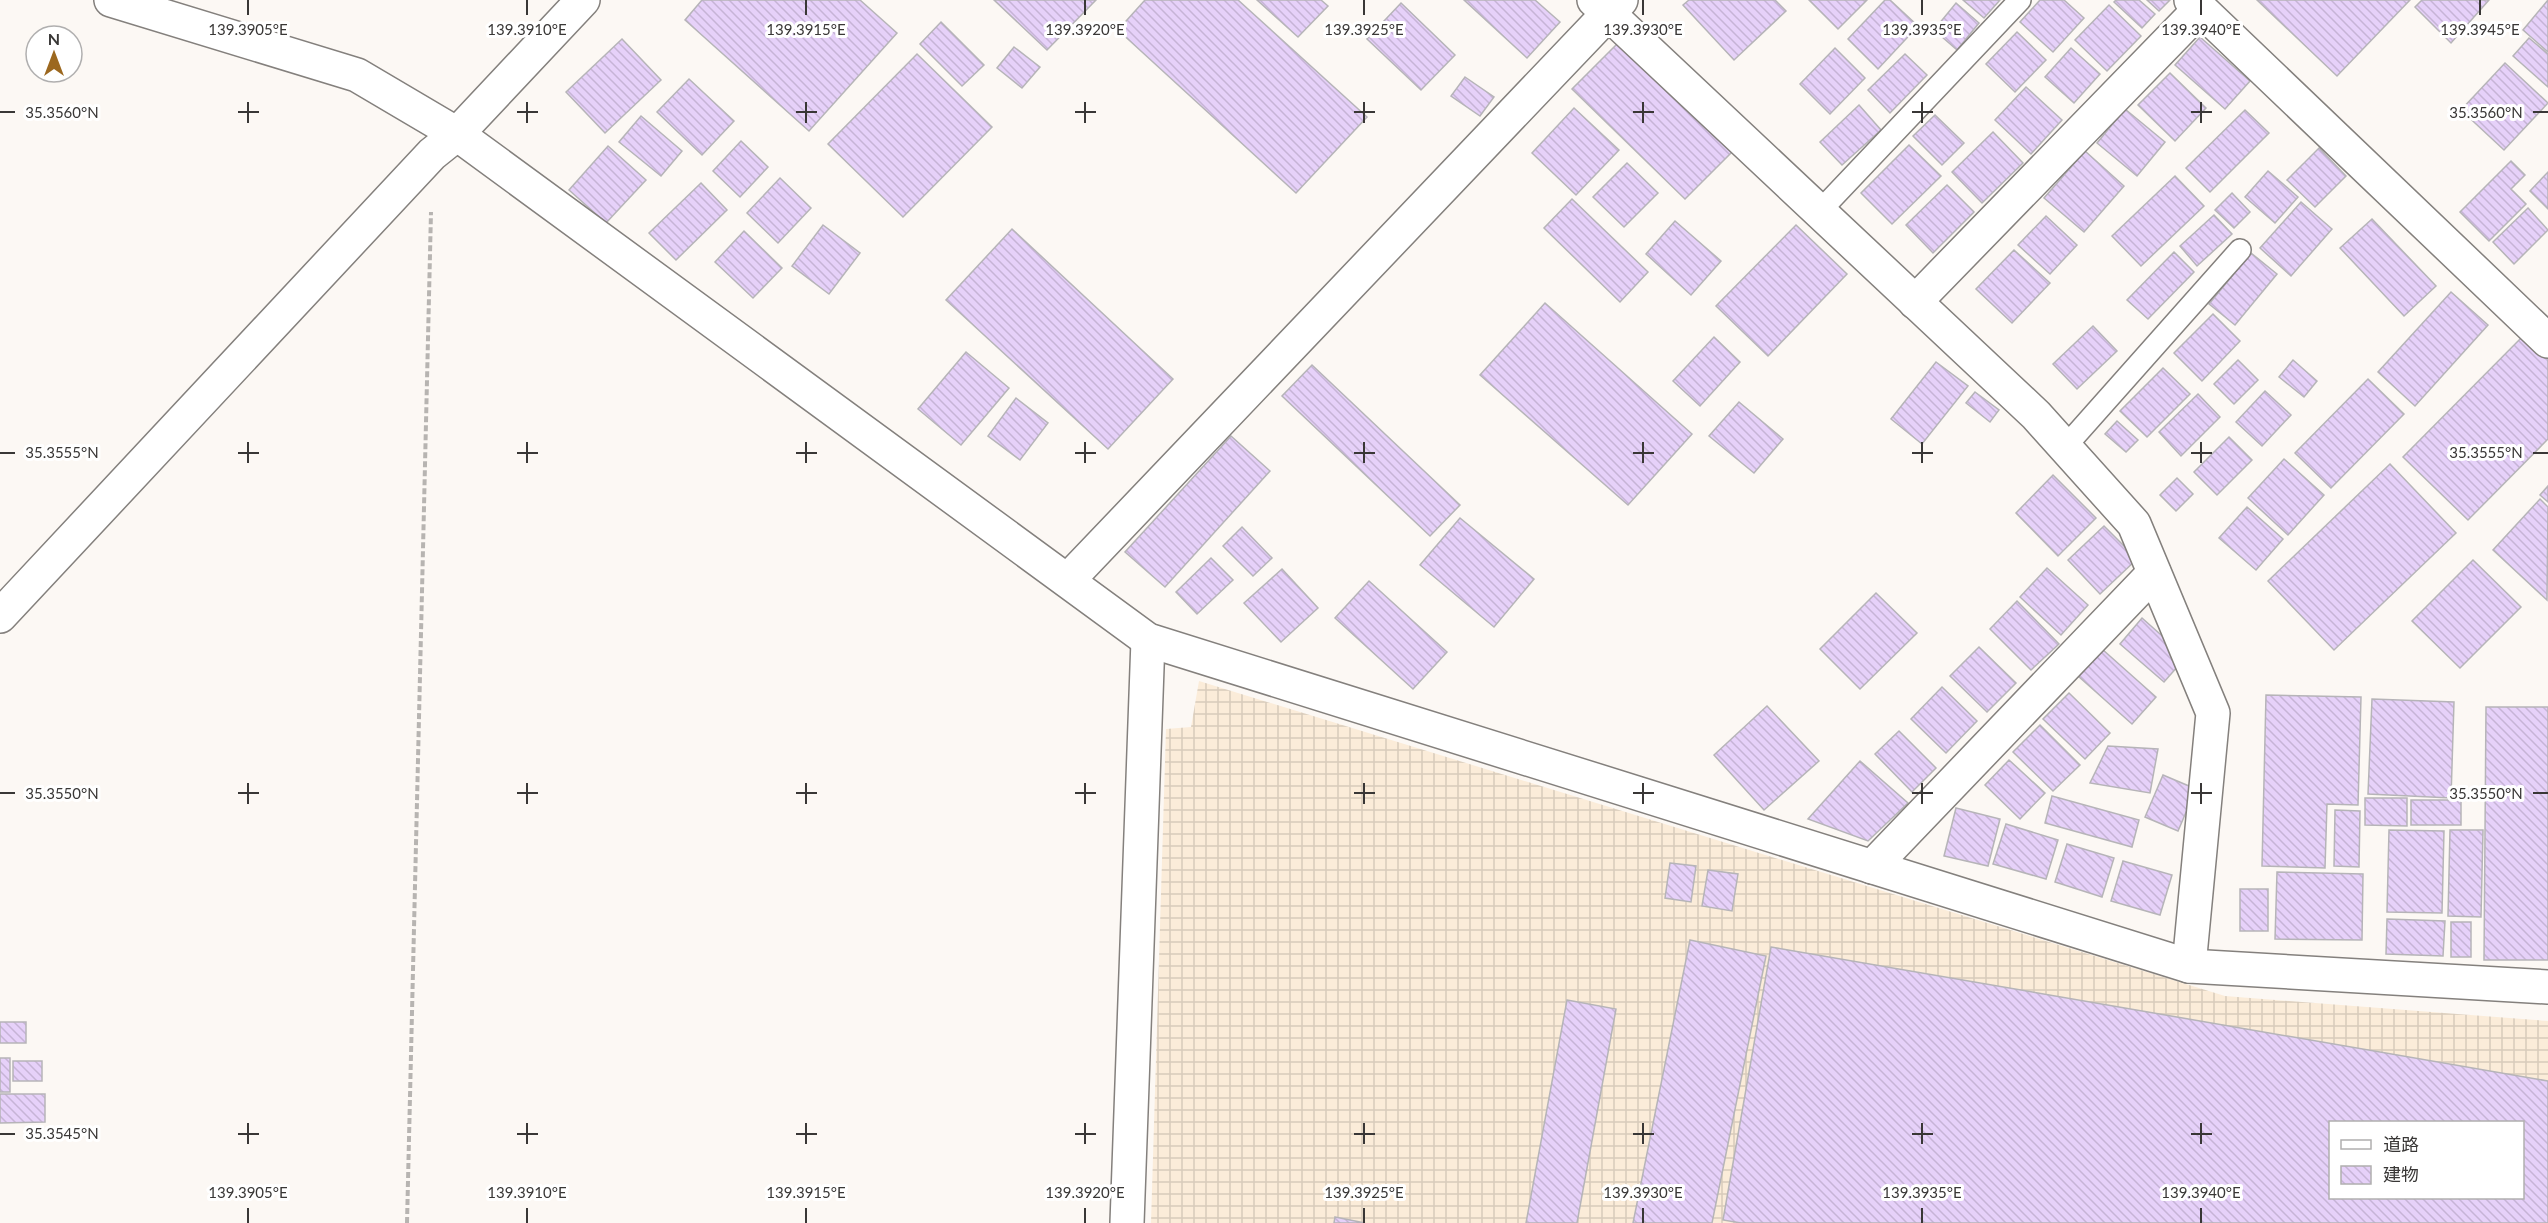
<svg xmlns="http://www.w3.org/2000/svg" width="2548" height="1223" viewBox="0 0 2548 1223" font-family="Lato,'Noto Sans JP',sans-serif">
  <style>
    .industrial { fill: url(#industrial-grid); fill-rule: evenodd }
    .building { fill: url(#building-back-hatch); stroke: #b6b4b8; stroke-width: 1.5; fill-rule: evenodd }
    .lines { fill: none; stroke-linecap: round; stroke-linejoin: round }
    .lane-casing { stroke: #84807d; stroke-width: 24 }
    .street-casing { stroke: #84807d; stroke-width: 36 }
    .path { stroke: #b7b4b1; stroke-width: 4; stroke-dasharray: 6 3; stroke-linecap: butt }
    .lane { stroke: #fff; stroke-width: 21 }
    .street { stroke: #fff; stroke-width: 33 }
    .ticks { fill: none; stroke: #393736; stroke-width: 2 }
    .ticks-label { font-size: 15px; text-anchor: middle; fill: #393736; stroke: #fff; stroke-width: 6; stroke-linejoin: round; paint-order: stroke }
  </style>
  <defs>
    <pattern id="industrial-grid" width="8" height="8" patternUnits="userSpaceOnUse" patternTransform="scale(1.5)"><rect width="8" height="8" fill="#fbecd9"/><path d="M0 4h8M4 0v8" fill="none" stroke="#d8cbbb"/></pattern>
    <pattern id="building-back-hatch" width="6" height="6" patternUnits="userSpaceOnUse" patternTransform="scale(1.5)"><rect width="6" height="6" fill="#e6d1f9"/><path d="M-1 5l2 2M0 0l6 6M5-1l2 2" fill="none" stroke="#c6b4d6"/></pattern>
  </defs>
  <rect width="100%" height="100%" fill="#fcf8f4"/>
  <path class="industrial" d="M1199 681 2225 996 2548 1021V1223H1151L1166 729 1191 727ZM2330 1122H2522V1198H2330Z"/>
  <g class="building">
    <polygon points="702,0 860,0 897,33 809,131 685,20"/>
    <polygon points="994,0 1096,0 1047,50"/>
    <polygon points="1145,0 1238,0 1367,117 1296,193 1118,30"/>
    <polygon points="1257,0 1321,0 1328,6 1298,37"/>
    <polygon points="1464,0 1535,0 1560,22 1527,58"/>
    <polygon points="1689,0 1775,0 1786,11 1734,60 1683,5"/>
    <polygon points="1809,0 1867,0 1838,29"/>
    <polygon points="1885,0 1890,0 1918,26 1878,69 1848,39"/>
    <polygon points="1963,0 2000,0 1984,18"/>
    <polygon points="2040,0 2064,0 2084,18 2053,52 2020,22"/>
    <polygon points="2116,0 2139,0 2155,14 2142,28 2114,2"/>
    <polygon points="2147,0 2170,0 2159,11"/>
    <polygon points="2257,0 2410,0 2337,76"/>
    <polygon points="2422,0 2489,0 2451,43 2415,7"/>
    <polygon points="2548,0 2548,52 2523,30"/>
    <polygon points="1401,3 1455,55 1421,90 1367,39"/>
    <polygon points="1956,3 1979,23 1957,50 1934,30"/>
    <polygon points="2109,5 2141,36 2107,71 2075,40"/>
    <polygon points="941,22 984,65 962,86 920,44"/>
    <polygon points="2017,32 2046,60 2015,92 1986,64"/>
    <polygon points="2200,37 2250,81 2225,109 2175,65"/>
    <polygon points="2529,38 2548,54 2548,87 2513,56"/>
    <polygon points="622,39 661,80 605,133 566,92"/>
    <polygon points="1622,39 1735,149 1685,199 1572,89"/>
    <polygon points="1014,47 1040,67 1022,88 997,68"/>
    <polygon points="1835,48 1865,78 1830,114 1800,84"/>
    <polygon points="2071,48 2100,74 2074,103 2045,77"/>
    <polygon points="917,54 992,127 903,217 828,144"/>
    <polygon points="1905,54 1927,75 1890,113 1868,90"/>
    <polygon points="2505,63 2548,103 2504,150 2461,110"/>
    <polygon points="2170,73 2206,108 2175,141 2138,105"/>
    <polygon points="1465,77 1494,97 1480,116 1451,96"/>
    <polygon points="689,79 734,121 702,155 657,112"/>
    <polygon points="2026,87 2062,120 2031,154 1995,120"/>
    <polygon points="1859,105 1881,130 1842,165 1820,142"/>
    <polygon points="1574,108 1619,150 1576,195 1532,153"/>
    <polygon points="2125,109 2165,142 2137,176 2097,143"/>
    <polygon points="2245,110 2269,133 2210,192 2186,168"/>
    <polygon points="1935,115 1964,143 1942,165 1913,136"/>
    <polygon points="641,116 682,151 661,176 619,142"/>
    <polygon points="1993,132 2023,163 1982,203 1952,172"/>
    <polygon points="741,141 768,167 740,197 713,171"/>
    <polygon points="1909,145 1941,176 1892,224 1861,193"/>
    <polygon points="608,146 646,180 606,223 569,190"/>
    <polygon points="2319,148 2346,176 2315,207 2287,180"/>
    <polygon points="2085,151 2124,186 2084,232 2044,198"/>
    <polygon points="2511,161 2525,175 2511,189 2526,204 2489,241 2460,212"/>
    <polygon points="1627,163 1658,193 1624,227 1593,197"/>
    <polygon points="2268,171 2298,197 2275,223 2245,197"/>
    <polygon points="2548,172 2548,209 2530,191"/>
    <polygon points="2175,176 2204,206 2141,266 2112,236"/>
    <polygon points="780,178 811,208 778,243 747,213"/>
    <polygon points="701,183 727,210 676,260 649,233"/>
    <polygon points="1947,185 1974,212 1933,253 1906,225"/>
    <polygon points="2232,193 2250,212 2234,228 2215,210"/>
    <polygon points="1572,199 1648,272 1620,302 1544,228"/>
    <polygon points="2301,202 2332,229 2291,276 2260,248"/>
    <polygon points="2528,208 2548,230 2514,264 2493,242"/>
    <polygon points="2214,215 2232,234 2197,266 2180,246"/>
    <polygon points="2046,216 2077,245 2050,274 2018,245"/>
    <polygon points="2372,219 2436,286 2404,316 2340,248"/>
    <polygon points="1675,221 1721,261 1691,295 1646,254"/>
    <polygon points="823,225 860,253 829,294 792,266"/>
    <polygon points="1796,225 1847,274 1768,356 1716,306"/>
    <polygon points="1012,229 1173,379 1108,449 946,300"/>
    <polygon points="744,231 782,268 753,298 715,262"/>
    <polygon points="2014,250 2050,283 2012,323 1976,289"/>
    <polygon points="2174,252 2194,272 2148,319 2127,300"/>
    <polygon points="2251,253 2277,274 2235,325 2209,304"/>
    <polygon points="2451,292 2488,325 2415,406 2378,372"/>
    <polygon points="1545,303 1692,434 1628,505 1480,375"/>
    <polygon points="2213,314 2240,341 2202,381 2174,353"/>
    <polygon points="2093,326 2117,351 2077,389 2053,364"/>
    <polygon points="2525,334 2548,356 2548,439 2468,520 2403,457"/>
    <polygon points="1714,337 1740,362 1700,406 1673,381"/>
    <polygon points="966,352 1009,388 961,445 918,409"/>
    <polygon points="2238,360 2258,380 2234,404 2214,384"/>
    <polygon points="2293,360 2317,381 2304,397 2279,377"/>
    <polygon points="1936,362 1968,386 1922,444 1891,419"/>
    <polygon points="1312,365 1460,505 1430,536 1282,396"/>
    <polygon points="2163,368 2190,394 2147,437 2120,411"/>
    <polygon points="2368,379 2404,414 2331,488 2295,453"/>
    <polygon points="2265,391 2291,415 2262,446 2236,422"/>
    <polygon points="1975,392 1999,410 1990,422 1966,403"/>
    <polygon points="2198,394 2220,417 2181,456 2159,432"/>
    <polygon points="1016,398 1048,423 1020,460 988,436"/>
    <polygon points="1739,402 1783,439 1754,473 1709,436"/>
    <polygon points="2117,421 2138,440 2126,452 2105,434"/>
    <polygon points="1231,436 1270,471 1165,587 1125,552"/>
    <polygon points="2229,437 2252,460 2217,495 2194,472"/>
    <polygon points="2284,459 2324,495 2288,535 2248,498"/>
    <polygon points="2390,464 2456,533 2334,650 2268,581"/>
    <polygon points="2053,475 2096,518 2058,556 2016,513"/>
    <polygon points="2177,478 2193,494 2176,511 2160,495"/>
    <polygon points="2548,486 2548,502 2540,495"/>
    <polygon points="2540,499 2548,507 2547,600 2493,550"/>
    <polygon points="2247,507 2283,539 2256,570 2219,538"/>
    <polygon points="1460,518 1534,579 1494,627 1420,565"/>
    <polygon points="2104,526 2137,559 2100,594 2068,560"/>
    <polygon points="1242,527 1272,558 1253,576 1223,546"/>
    <polygon points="1211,558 1233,580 1197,614 1176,592"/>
    <polygon points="2473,560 2521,607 2460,668 2412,621"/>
    <polygon points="2047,568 2088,605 2061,635 2020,597"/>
    <polygon points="1282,569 1318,608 1281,642 1244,603"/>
    <polygon points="1369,581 1447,652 1413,689 1335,618"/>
    <polygon points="1876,593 1917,633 1860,689 1820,649"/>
    <polygon points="2017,601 2059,644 2031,670 1990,629"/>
    <polygon points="2142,618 2186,657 2164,682 2120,644"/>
    <polygon points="1979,647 2016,683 1987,712 1950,676"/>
    <polygon points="2102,649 2156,697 2132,724 2078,676"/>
    <polygon points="1942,687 1977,721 1946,753 1911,719"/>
    <polygon points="2069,693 2110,733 2085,759 2043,719"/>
    <polygon points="2266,695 2361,697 2358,805 2327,804 2325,868 2262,866"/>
    <polygon points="2372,699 2454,702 2451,798 2368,794"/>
    <polygon points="1767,706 1819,761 1764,810 1714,755"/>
    <polygon points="2486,707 2548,707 2548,960 2484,960"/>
    <polygon points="2040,725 2080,765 2053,791 2013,752"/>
    <polygon points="1899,731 1936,768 1912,792 1875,754"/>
    <polygon points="2108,746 2158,749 2150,793 2090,783"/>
    <polygon points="2009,760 2045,793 2020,819 1985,785"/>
    <polygon points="1860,761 1908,803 1868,841 1808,819"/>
    <polygon points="2163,775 2196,789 2178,831 2145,817"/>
    <polygon points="2052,796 2139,820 2132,847 2045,823"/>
    <polygon points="2365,798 2407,798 2407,826 2365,825"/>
    <rect x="2411" y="800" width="50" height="25"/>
    <polygon points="1956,808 2000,819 1988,866 1944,856"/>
    <polygon points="2335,810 2360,811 2359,867 2334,866"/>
    <polygon points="2006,824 2058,840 2046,879 1993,864"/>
    <polygon points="2389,830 2444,831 2442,913 2387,912"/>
    <polygon points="2450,830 2483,830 2481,917 2448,916"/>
    <polygon points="2067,844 2114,858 2102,897 2055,882"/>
    <polygon points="2123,861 2172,875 2160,915 2111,901"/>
    <polygon points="1670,863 1696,866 1691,902 1665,898"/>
    <polygon points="1708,870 1738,874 1732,911 1702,906"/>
    <polygon points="2277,872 2363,874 2362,940 2275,939"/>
    <rect x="2240" y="889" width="28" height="42"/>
    <polygon points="2387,919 2445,921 2443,956 2386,954"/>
    <rect x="2451" y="922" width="20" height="35"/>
    <polygon points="1690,940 1766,956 1712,1223 1633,1223"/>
    <path d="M1771 947 2548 1081V1223H1741L1723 1220ZM2330 1122H2522V1198H2330Z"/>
    <polygon points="1567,1000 1616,1009 1577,1223 1526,1223"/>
    <rect x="0" y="1022" width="26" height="21"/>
    <rect x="0" y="1058" width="10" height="34"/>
    <rect x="13" y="1061" width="29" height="20"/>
    <polygon points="0,1094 45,1094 45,1122 0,1123"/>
    <polygon points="1335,1217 1365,1223 1334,1223"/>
  </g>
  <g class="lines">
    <g class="lane-casing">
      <g id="lane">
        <polyline points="1819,212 2020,0"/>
        <polyline points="2065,447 2240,250"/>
      </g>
    </g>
    <g class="street-casing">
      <g id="street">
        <polyline points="111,0 357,75 457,134 1148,640 2189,966 2548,987"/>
        <polyline points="1594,0 2036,415 2134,524 2213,713 2189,966"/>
        <polyline points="2191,0 2548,341"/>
        <polyline points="1915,302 2200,9"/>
        <polyline points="1068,580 1621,0"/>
        <polyline points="0,616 432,154 457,134 583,0"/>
        <polyline points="1872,867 2154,573"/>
        <polyline points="1127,1223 1148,640"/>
      </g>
    </g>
    <polyline class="path" points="407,1223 431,212"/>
    <use href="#lane" class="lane"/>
    <use href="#street" class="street"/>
  </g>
  <path class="ticks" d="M248 0V15M527 0V15M806 0V15M1085 0V15M1364 0V15M1643 0V15M1922 0V15M2201 0V15M2480 0V15M248 102V123M527 102V123M806 102V123M1085 102V123M1364 102V123M1643 102V123M1922 102V123M2201 102V123M0 112H15M238 112H259M517 112H538M796 112H817M1075 112H1096M1354 112H1375M1633 112H1654M1912 112H1933M2191 112H2212M2533 112H2548M248 442V463M527 442V463M806 442V463M1085 442V463M1364 442V463M1643 442V463M1922 442V463M2201 442V463M0 453H15M238 453H259M517 453H538M796 453H817M1075 453H1096M1354 453H1375M1633 453H1654M1912 453H1933M2191 453H2212M2533 453H2548M248 783V804M527 783V804M806 783V804M1085 783V804M1364 783V804M1643 783V804M1922 783V804M2201 783V804M0 793H15M238 793H259M517 793H538M796 793H817M1075 793H1096M1354 793H1375M1633 793H1654M1912 793H1933M2191 793H2212M2533 793H2548M248 1123V1144M527 1123V1144M806 1123V1144M1085 1123V1144M1364 1123V1144M1643 1123V1144M1922 1123V1144M2201 1123V1144M0 1134H15M238 1134H259M517 1134H538M796 1134H817M1075 1134H1096M1354 1134H1375M1633 1134H1654M1912 1134H1933M2191 1134H2212M248 1208V1223M527 1208V1223M806 1208V1223M1085 1208V1223M1364 1208V1223M1643 1208V1223M1922 1208V1223M2201 1208V1223"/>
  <g class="ticks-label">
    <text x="248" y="35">139.3905°E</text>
    <text x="527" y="35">139.3910°E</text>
    <text x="806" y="35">139.3915°E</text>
    <text x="1085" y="35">139.3920°E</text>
    <text x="1364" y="35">139.3925°E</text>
    <text x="1643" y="35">139.3930°E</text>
    <text x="1922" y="35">139.3935°E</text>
    <text x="2201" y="35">139.3940°E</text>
    <text x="2480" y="35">139.3945°E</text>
    <text x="62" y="118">35.3560°N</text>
    <text x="2486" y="118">35.3560°N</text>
    <text x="62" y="458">35.3555°N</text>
    <text x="2486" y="458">35.3555°N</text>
    <text x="62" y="799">35.3550°N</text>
    <text x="2486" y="799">35.3550°N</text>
    <text x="62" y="1139">35.3545°N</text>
    <text x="248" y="1198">139.3905°E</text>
    <text x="527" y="1198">139.3910°E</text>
    <text x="806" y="1198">139.3915°E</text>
    <text x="1085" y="1198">139.3920°E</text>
    <text x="1364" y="1198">139.3925°E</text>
    <text x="1643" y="1198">139.3930°E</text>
    <text x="1922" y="1198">139.3935°E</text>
    <text x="2201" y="1198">139.3940°E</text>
  </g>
  <rect x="2329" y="1121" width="195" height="78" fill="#ffffff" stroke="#b0afaf" stroke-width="1.5"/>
  <rect x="2341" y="1140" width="30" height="9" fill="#ffffff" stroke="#b0afaf" stroke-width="1.5"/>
  <text x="2383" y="1151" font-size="18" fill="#393736">道路</text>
  <rect x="2341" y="1166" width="30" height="18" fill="url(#building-back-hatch)" stroke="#b0afaf" stroke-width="1.5"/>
  <text x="2383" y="1181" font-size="18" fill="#393736">建物</text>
  <g transform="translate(54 54)"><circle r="28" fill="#ffffff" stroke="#b0afaf" stroke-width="1.5"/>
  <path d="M0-4.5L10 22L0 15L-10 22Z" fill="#9c681f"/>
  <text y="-9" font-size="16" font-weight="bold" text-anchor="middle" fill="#393736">N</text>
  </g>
</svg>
